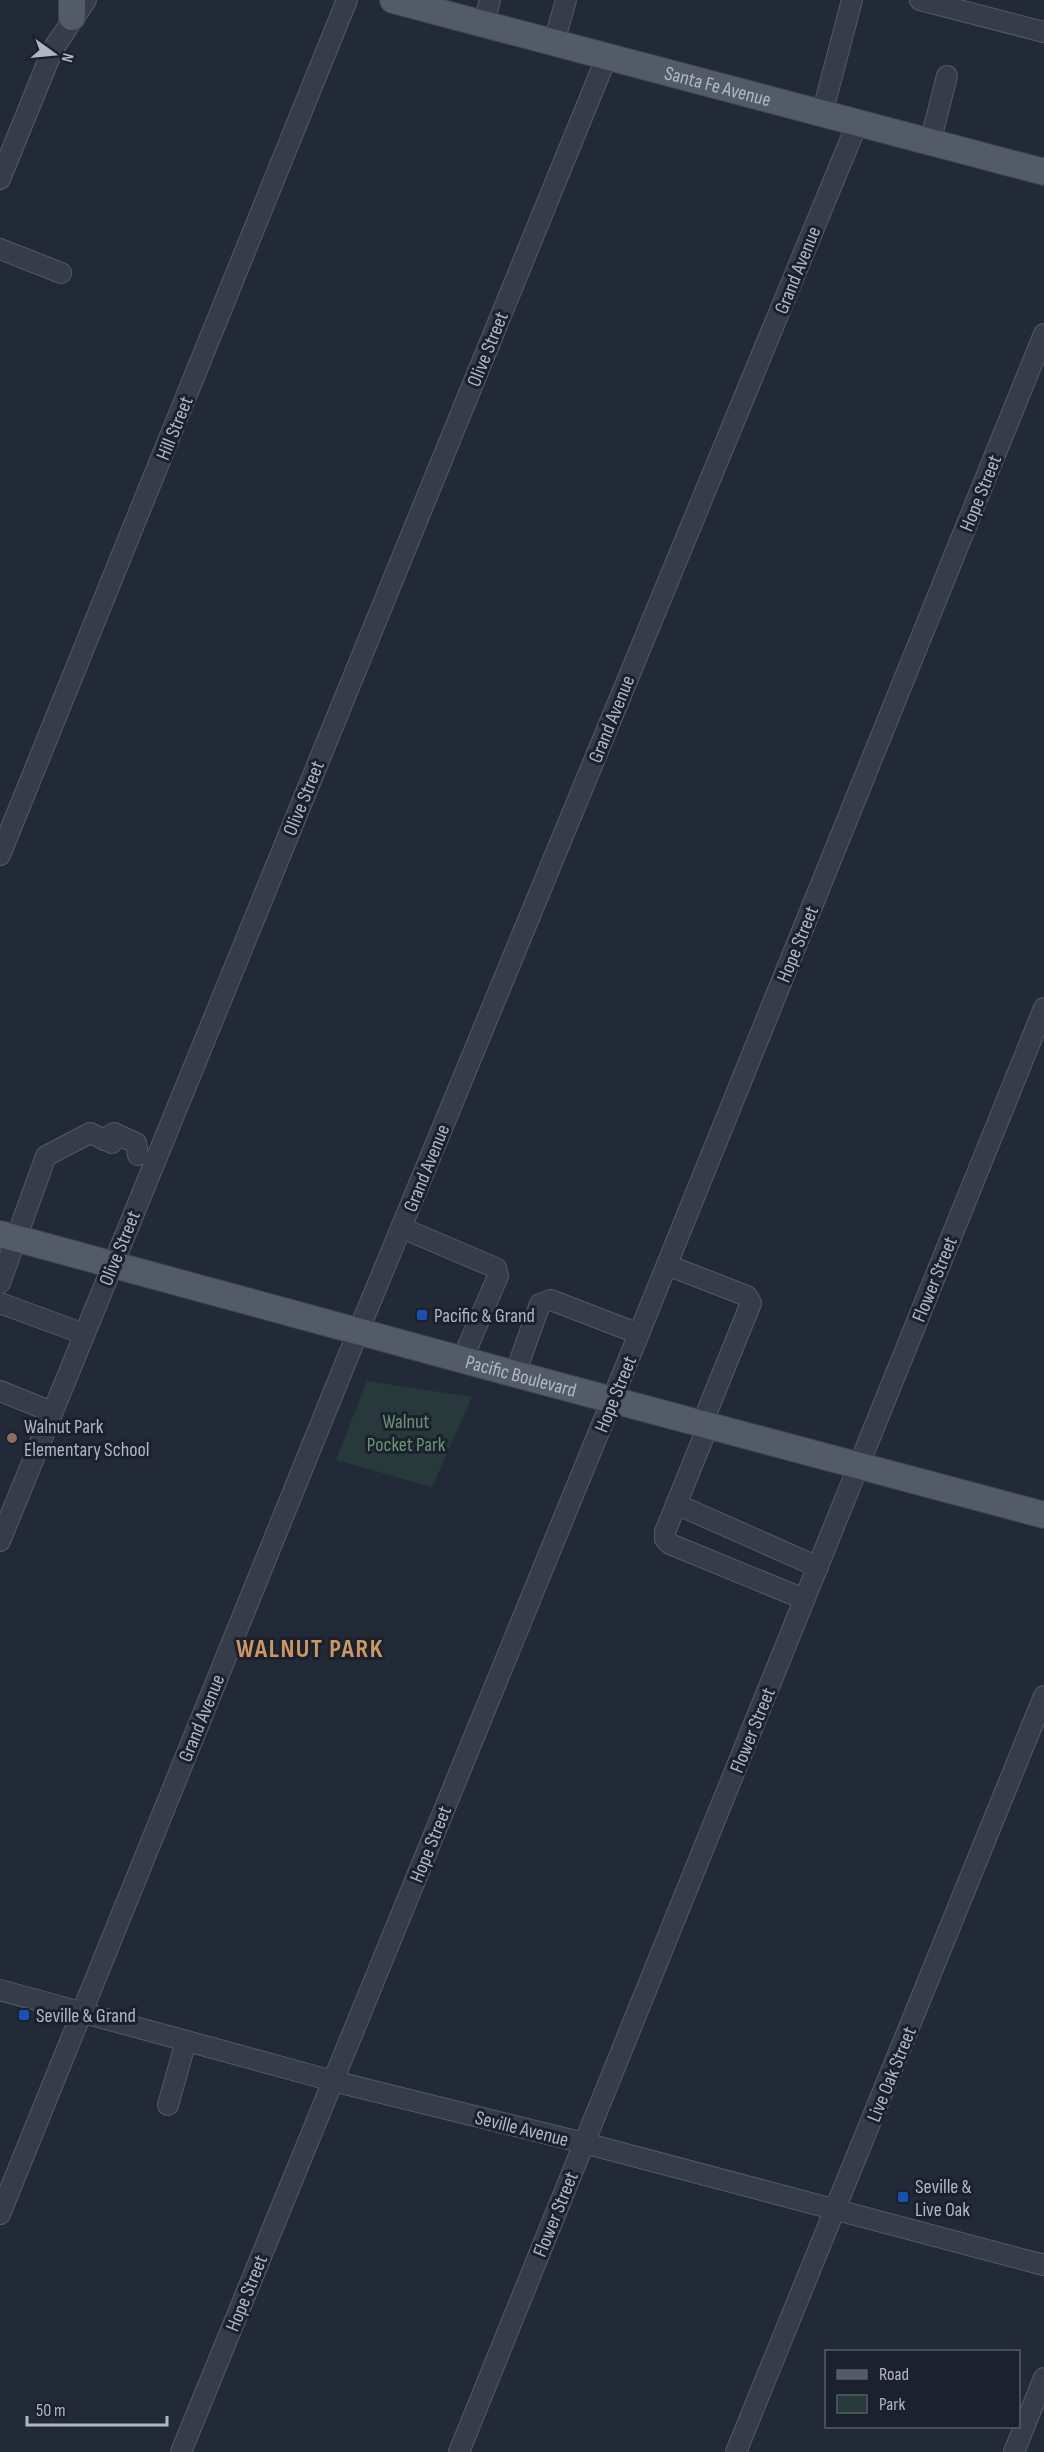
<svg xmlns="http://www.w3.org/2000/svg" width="1044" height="2452" viewBox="0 0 1044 2452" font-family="'Sofia Sans Condensed',sans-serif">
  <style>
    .green { fill: #27393b }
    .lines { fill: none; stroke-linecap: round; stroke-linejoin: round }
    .minor-casing { stroke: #535a66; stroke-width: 22 }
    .major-casing { stroke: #3f4551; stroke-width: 28 }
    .minor { stroke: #363c48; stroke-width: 20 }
    .major { stroke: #535b68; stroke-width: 26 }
    .transit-dot { fill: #1a4fb4; stroke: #1b212d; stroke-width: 2 }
    .education-dot { fill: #8d6e63; stroke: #1b212d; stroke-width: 2 }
    .labels { text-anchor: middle; stroke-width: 6; stroke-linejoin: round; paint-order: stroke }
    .street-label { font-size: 20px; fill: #b0b7c4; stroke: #1b212d }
    .poi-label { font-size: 20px; fill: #b0b7c4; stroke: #1b212d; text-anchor: start }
    .park-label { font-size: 20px; fill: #699475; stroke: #1b212d }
    .district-label { font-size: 26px; font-weight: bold; letter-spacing: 1.5px; fill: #cd9762; stroke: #1b212d }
  </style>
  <rect width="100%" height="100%" fill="#222a37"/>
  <polygon class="green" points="367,1381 472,1397 432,1487 336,1460"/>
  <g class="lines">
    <g class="minor-casing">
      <g id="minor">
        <polyline points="920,0 1044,32"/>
        <polyline points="484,23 490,0"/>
        <polyline points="554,42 566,0"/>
        <polyline points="822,114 852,0"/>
        <polyline points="930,143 947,76"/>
        <polyline points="0,179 53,49 86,0"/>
        <polyline points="0,249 61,273"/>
        <polyline points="0,855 347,0"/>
        <polyline points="104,1140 114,1133 136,1143 138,1155"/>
        <polyline points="402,1228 496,1268 498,1276 462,1360"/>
        <polyline points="667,1265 747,1296 751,1303 702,1424"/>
        <polyline points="0,1283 46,1156 90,1133 112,1143"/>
        <polyline points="0,1303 84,1334"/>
        <polyline points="515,1374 540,1304 551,1300 639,1334"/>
        <polyline points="0,1391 52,1412"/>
        <polyline points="708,1426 665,1532 665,1539 670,1544 804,1599"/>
        <polyline points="676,1504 818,1567"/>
        <polyline points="0,1541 607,56"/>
        <polyline points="0,1990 333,2081 584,2143 1044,2265"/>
        <polyline points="168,2105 186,2041"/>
        <polyline points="0,2214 358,1332 857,124"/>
        <polyline points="181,2452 612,1400 1044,334"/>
        <polyline points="459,2452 1044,1008"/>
        <polyline points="736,2452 1044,1696"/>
        <polyline points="1014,2452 1044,2378"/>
      </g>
    </g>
    <g class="major-casing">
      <g id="major">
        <polyline points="72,0 72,17"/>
        <path id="s1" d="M393 0 1044 172"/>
        <path id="s2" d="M0 1234 515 1374 1044 1515"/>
      </g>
    </g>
    <use href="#minor" class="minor"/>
    <use href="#major" class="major"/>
  </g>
  <g class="transit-dot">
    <rect x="416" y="1309" width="12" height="12" rx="3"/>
    <rect x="18" y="2009" width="12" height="12" rx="3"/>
    <rect x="897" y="2191" width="12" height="12" rx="3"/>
  </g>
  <circle class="education-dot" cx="12" cy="1438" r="6"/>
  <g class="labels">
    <g class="street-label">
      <text dy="7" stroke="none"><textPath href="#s1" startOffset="336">Santa Fe Avenue</textPath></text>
      <text transform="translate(797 270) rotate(-68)" y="7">Grand Avenue</text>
      <text transform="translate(487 349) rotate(-68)" y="7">Olive Street</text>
      <text transform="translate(174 428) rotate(-68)" y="7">Hill Street</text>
      <text transform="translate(980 493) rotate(-68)" y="7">Hope Street</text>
      <text transform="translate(611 719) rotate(-68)" y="7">Grand Avenue</text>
      <text transform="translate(303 798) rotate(-68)" y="7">Olive Street</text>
      <text transform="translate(797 944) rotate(-68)" y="7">Hope Street</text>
      <text transform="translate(426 1168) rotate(-68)" y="7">Grand Avenue</text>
      <text transform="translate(119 1248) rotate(-68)" y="7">Olive Street</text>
      <text transform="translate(934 1279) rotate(-68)" y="7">Flower Street</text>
      <text dy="7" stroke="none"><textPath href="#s2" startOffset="540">Pacific Boulevard</textPath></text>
      <text transform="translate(615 1394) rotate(-68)" y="7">Hope Street</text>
      <text transform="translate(201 1718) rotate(-68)" y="7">Grand Avenue</text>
      <text transform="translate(752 1730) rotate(-68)" y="7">Flower Street</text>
      <text transform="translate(430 1844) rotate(-68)" y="7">Hope Street</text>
      <text transform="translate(891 2074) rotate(-68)" y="7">Live Oak Street</text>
      <text transform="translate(522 2128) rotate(14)" y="7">Seville Avenue</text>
      <text transform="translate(555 2214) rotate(-68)" y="7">Flower Street</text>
      <text transform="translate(246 2293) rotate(-68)" y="7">Hope Street</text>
    </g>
    <g class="poi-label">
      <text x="434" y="1322">Pacific &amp; Grand</text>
      <text x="24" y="1433">Walnut Park<tspan x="24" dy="23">Elementary School</tspan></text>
      <text x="36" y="2022">Seville &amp; Grand</text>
      <text x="915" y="2193">Seville &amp;<tspan x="915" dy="23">Live Oak</tspan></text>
    </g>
    <g class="park-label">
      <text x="406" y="1428">Walnut<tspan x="406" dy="23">Pocket Park</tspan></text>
    </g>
    <g class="district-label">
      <text x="310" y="1657">WALNUT PARK</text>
    </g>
  </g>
  <rect x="825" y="2350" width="195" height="78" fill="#1b212d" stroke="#575d69" stroke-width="1.5"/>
  <rect x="837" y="2370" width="30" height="9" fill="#535b68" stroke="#575d69" stroke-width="1.5"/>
  <text x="879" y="2380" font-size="18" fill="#b0b7c4">Road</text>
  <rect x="837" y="2395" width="30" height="18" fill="#27393b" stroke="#575d69" stroke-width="1.5"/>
  <text x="879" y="2410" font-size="18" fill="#b0b7c4">Park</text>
  <g transform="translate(54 54) rotate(105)" stroke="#1b212d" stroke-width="4.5" paint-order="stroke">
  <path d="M0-4.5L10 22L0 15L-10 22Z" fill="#b0b7c4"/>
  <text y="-9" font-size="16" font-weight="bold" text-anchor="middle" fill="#b0b7c4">N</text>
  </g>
  <path d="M27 2416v9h140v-9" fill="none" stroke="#b0b7c4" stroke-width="3"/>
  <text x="36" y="2416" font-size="18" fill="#b0b7c4" stroke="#1b212d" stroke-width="4.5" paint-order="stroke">50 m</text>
</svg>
